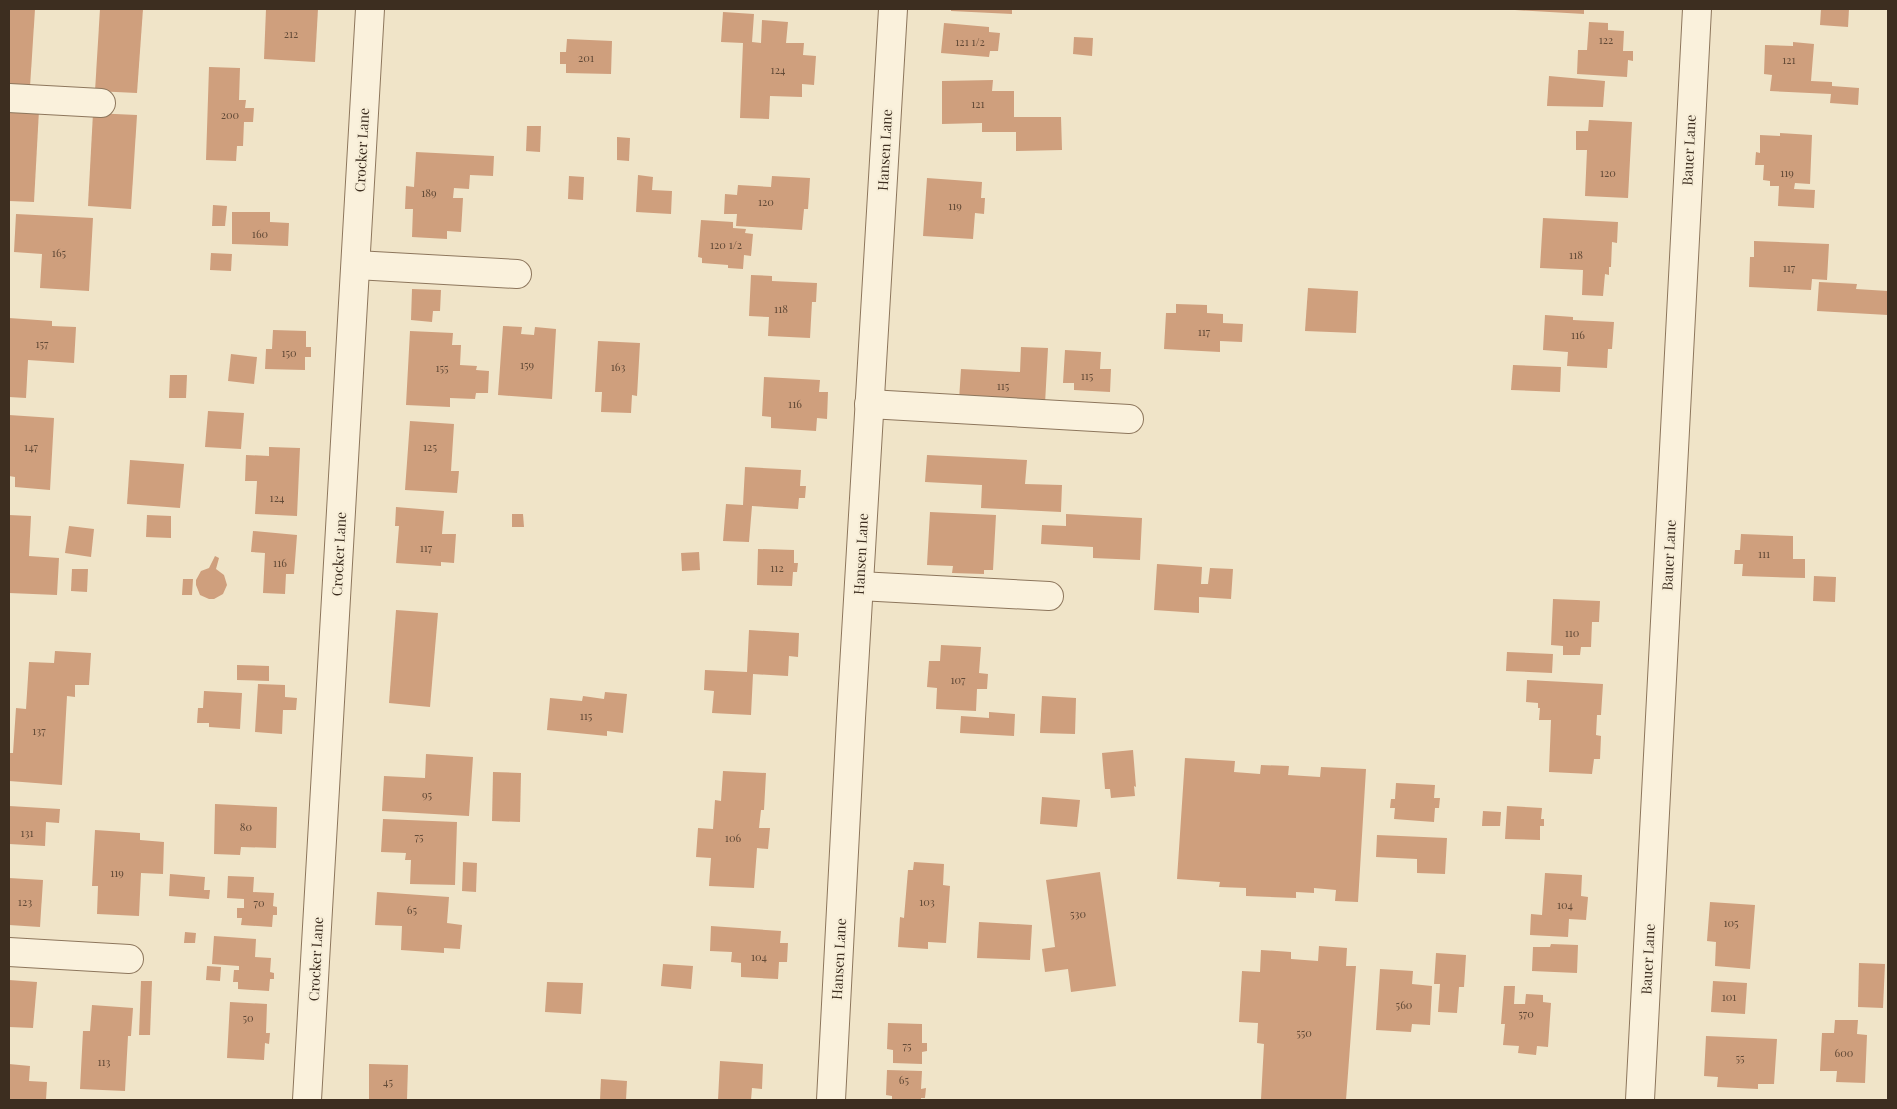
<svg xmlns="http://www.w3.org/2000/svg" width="1897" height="1109" viewBox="0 0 1897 1109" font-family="'Playfair Display',serif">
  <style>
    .building { fill: #cf9f7d }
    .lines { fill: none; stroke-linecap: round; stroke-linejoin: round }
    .minor-casing { stroke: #8d765c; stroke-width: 30 }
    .minor { stroke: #faf1dc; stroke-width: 28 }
    .labels { text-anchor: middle; stroke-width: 4; stroke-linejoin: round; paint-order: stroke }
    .number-label { font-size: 11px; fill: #624a37 }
    .street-label { font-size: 14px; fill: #3d2e20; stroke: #f7eed8 }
  </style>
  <rect width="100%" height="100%" fill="#f0e4c8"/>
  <g class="building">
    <polygon points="9,9 35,9 30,87 9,86"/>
    <polygon points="100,9 143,9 137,93 95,91"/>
    <polygon points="266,9 318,9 315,62 264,59"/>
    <polygon points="951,9 1012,9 1012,14 951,11"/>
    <polygon points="1515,9 1584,9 1584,14 1515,10"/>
    <polygon points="1821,9 1849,9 1848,27 1820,25"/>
    <polygon points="723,12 754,14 752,42 761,43 762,20 788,22 786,43 804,43 803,55 816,56 814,85 802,84 802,97 770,96 769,119 740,118 743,43 721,42"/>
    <polygon points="1589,22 1608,23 1608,30 1624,31 1623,51 1633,51 1633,61 1628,60 1627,77 1577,74 1578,50 1587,50"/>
    <polygon points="944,23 989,27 989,32 1000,33 998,51 990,51 989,57 941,53"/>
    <polygon points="1074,37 1093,38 1092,56 1073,54"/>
    <polygon points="567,39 612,41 611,74 566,73 566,64 560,64 560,52 566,52"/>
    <polygon points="1793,42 1814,44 1811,81 1832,82 1832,86 1859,88 1858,105 1830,103 1831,94 1770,91 1772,75 1764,74 1765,45 1793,46"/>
    <polygon points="209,67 240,68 239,100 246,100 245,108 254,108 253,122 244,122 243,146 237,146 236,161 206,160"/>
    <polygon points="1549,76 1605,81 1603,107 1547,106"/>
    <polygon points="993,80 992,91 1014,91 1014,117 1061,117 1062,150 1016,151 1016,132 982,132 982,123 942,124 942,81"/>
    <polygon points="9,108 39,110 34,202 9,201"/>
    <polygon points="93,113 137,115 131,209 88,206"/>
    <polygon points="1589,120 1632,122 1628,198 1585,196 1587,150 1576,150 1576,131 1588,131"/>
    <polygon points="527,126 541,126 540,152 526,151"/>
    <polygon points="1780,133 1812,135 1810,184 1795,183 1794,189 1815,190 1814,208 1778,206 1779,186 1770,186 1770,181 1763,180 1764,165 1755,165 1756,152 1760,153 1760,135 1780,136"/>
    <polygon points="617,137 630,138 629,161 617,160"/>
    <polygon points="416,152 494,156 493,176 470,175 469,189 454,188 453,198 463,198 461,232 447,231 447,239 412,237 413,209 405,209 406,186 414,187"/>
    <polygon points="638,175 653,177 652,190 672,191 671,214 636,212"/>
    <polygon points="569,176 584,177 583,200 568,199"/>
    <polygon points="772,176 810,178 808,209 804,209 802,230 736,226 737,214 724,214 725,194 737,195 738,185 771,187"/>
    <polygon points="927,178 982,182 981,198 985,198 984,214 975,213 973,239 923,236"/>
    <polygon points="213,205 227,206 225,226 212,226"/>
    <polygon points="232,212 270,212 270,222 289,223 288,246 232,244"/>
    <polygon points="16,214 93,218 89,291 40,288 42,254 14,252"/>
    <polygon points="1543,218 1618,222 1617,243 1612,242 1611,267 1609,267 1609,275 1605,274 1603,296 1582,295 1583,270 1540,268"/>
    <polygon points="701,220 733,222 733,228 746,229 745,233 753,234 751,256 744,255 743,269 728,268 728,265 702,263 702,258 698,257"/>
    <polygon points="1754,241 1829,244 1827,280 1812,279 1811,290 1749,287 1750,257 1754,257"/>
    <polygon points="211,253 232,254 231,271 210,270"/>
    <polygon points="751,275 772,276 772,281 817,283 816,302 812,302 810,338 768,336 769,317 749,316"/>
    <polygon points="1819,282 1857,284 1856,289 1888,291 1888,315 1817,311"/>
    <polygon points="1308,288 1358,291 1356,333 1305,331"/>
    <polygon points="412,289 441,290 440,311 433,311 432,322 411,320"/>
    <polygon points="1176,304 1207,305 1207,313 1223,314 1223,323 1243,324 1242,342 1220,341 1220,352 1164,349 1166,313 1176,313"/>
    <polygon points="1545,315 1573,317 1573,320 1614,322 1612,349 1608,349 1607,368 1567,366 1568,352 1543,350"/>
    <polygon points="9,318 52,321 52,326 76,327 74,363 28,360 26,398 9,397"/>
    <polygon points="503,326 522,327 521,334 534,335 535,327 556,329 552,399 498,395"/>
    <polygon points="273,330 306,331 306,347 311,347 311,357 305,357 305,370 265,369 266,349 272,349"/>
    <polygon points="410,331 453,333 452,345 461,345 460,365 477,366 476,370 489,371 488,393 476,393 475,399 450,398 450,407 406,405"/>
    <polygon points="598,341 640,343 637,396 632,395 631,413 601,412 602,392 595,392"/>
    <polygon points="1021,347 1048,348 1045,404 959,400 961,369 1020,372"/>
    <polygon points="1065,350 1101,352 1100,369 1111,369 1110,392 1074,390 1074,383 1063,383"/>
    <polygon points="231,354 257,357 254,384 228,381"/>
    <polygon points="1513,365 1561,367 1560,392 1511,390"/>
    <polygon points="170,375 187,375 186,398 169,398"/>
    <polygon points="764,377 820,380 819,392 828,392 827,419 817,418 816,431 771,428 771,417 762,416"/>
    <polygon points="208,411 244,413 241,449 205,447"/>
    <polygon points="9,415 54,418 50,490 15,487 15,477 9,476"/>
    <polygon points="410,421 454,424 451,471 459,471 457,493 405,490"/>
    <polygon points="269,447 300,448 297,516 255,514 257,481 245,481 246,455 269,456"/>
    <polygon points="927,455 1027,460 1025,484 1062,485 1061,512 981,508 982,485 925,482"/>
    <polygon points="130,460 184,464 180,508 127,504"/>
    <polygon points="745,467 801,470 800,486 806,486 805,498 799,498 798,509 752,506 749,542 723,541 726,504 743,505"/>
    <polygon points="396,507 444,511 442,534 456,534 454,563 441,562 441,566 396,563 399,526 395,526"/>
    <polygon points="930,512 996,515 993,570 984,570 984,574 952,573 953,566 927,565"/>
    <polygon points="512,514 523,514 524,527 512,527"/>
    <polygon points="1066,514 1142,518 1140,560 1093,558 1093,547 1041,544 1042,525 1066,526"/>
    <polygon points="9,515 31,516 29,556 59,558 57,595 9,593"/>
    <polygon points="147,515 171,516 171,538 146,537"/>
    <polygon points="69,526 94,529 91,557 65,553"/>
    <polygon points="253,531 297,535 294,574 286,574 285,594 263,593 265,553 251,552"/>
    <polygon points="1741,534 1793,536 1793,559 1805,559 1805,578 1742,576 1743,564 1734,564 1735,550 1740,550"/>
    <polygon points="758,549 794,550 794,563 798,563 797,572 793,572 792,586 757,585"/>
    <polygon points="699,552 700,570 682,571 681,553"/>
    <polygon points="215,556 219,558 216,569 224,575 227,585 223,594 214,599 209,599 200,595 196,585 196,580 201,571 209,568"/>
    <polygon points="1157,564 1202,567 1201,584 1208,584 1210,568 1233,569 1231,599 1199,597 1199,613 1154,610"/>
    <polygon points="72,569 88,569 87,592 71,591"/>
    <polygon points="1814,576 1836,577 1835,602 1813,601"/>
    <polygon points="183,579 193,579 192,595 182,595"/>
    <polygon points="1553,599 1600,601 1599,622 1592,622 1591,647 1581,647 1580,655 1563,655 1563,646 1551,645"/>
    <polygon points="396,610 438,613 430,707 389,703"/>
    <polygon points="749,630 799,633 798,657 789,656 788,676 753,674 751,715 712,713 714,691 704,690 705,670 747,672"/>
    <polygon points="941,645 981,647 979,673 988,674 987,689 977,689 976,711 936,709 937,688 927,687 929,661 940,661"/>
    <polygon points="55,651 91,653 89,685 75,685 75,697 67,696 62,785 9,781 9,753 13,753 16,708 26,709 29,662 54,663"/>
    <polygon points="1507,652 1553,654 1552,673 1506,671"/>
    <polygon points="237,665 269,666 269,681 237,680"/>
    <polygon points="1527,680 1603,684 1601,715 1597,715 1596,735 1601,736 1600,759 1594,759 1592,774 1549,772 1551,720 1539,720 1540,708 1538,708 1538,703 1526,702"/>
    <polygon points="258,684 285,685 285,697 297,698 296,710 283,710 282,734 255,732"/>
    <polygon points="204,691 242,693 240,729 209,727 209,723 197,723 198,708 203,708"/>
    <polygon points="605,692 627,694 623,733 607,731 607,736 547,730 550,698 582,701 583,696 604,699"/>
    <polygon points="1042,696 1076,698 1075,734 1040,733"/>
    <polygon points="989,712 1015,714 1014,736 960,733 961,716 989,718"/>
    <polygon points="1133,750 1136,787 1134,786 1135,796 1111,798 1110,789 1105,789 1102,753"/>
    <polygon points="426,754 473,757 469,816 382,811 384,776 425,778"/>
    <polygon points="1185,758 1235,761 1234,772 1260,774 1261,765 1289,766 1288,775 1320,777 1321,767 1366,769 1358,902 1335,901 1336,890 1314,888 1314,893 1296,892 1296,898 1246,896 1246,888 1219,887 1220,882 1177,879"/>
    <polygon points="723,771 766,773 764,810 761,810 759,828 770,828 768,849 757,848 754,888 709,886 711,858 696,857 698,828 713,829 715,800 721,801"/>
    <polygon points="493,772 521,773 520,822 492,821"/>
    <polygon points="1396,783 1435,785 1434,798 1440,798 1439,808 1435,808 1434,822 1394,819 1395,808 1390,808 1391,799 1395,799"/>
    <polygon points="1042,797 1080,800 1077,827 1040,824"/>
    <polygon points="215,804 277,807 276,848 241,847 240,855 214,854"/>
    <polygon points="9,806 60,809 59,823 46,822 45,846 9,844"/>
    <polygon points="1507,806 1542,808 1541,819 1544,819 1544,826 1540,826 1540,840 1505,839"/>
    <polygon points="1483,811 1501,812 1500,826 1482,826"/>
    <polygon points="383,819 457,822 455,885 410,884 411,860 405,860 406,853 381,852"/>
    <polygon points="95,830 140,833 140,840 164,842 163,874 141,873 139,916 97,914 98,886 92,886"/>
    <polygon points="1377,835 1447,838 1445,874 1417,873 1417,859 1376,857"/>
    <polygon points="463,862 477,863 476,892 462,891"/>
    <polygon points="914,862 944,864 943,885 950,886 946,943 928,942 928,949 898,947 900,917 904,918 908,870 913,870"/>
    <polygon points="1100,872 1116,986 1071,992 1068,969 1045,972 1042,949 1055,947 1046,880"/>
    <polygon points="1545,873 1582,875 1581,896 1588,897 1586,920 1569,919 1568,937 1530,935 1531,914 1542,915"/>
    <polygon points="170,874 205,877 204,890 210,890 209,899 169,896"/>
    <polygon points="228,876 254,877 253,892 274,893 273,906 277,907 277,915 273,915 272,927 241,925 242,918 237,918 237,908 244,908 244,899 227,898"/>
    <polygon points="9,878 43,880 40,927 9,925"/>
    <polygon points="377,892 449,897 447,923 462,925 460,949 444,948 444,953 401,950 402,926 375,925"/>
    <polygon points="1710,902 1755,905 1750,969 1715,966 1716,942 1707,941"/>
    <polygon points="979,922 1032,925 1030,960 977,958"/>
    <polygon points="711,926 781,931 780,943 788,943 787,962 779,962 778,979 741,977 741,963 731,962 732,952 710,951"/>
    <polygon points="185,932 196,933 195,943 184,943"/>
    <polygon points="214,936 256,939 255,957 271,958 270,972 274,973 274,979 270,979 269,991 238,989 238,982 233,982 234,970 239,970 239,966 212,964"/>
    <polygon points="1551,944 1578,945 1577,973 1532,971 1533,947 1550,947"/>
    <polygon points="1319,946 1347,948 1346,966 1356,966 1346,1100 1261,1099 1264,1044 1257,1043 1258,1023 1239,1022 1242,971 1260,972 1261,950 1291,952 1291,959 1318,961"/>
    <polygon points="1436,953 1466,955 1464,987 1459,987 1457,1013 1438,1012 1440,984 1434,984"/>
    <polygon points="1859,963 1885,964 1883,1008 1858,1007"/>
    <polygon points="663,964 693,966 691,989 661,986"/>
    <polygon points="207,966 221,967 220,981 206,980"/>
    <polygon points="1380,969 1413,971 1412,984 1432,986 1430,1025 1412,1024 1411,1032 1376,1030"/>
    <polygon points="9,980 37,982 33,1028 9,1027"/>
    <polygon points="141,981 152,981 150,1035 139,1035"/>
    <polygon points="1713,981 1747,983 1745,1014 1711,1012"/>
    <polygon points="547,982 583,983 581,1014 545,1012"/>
    <polygon points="1504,986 1515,986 1514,1004 1525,1004 1526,994 1543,995 1543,1002 1551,1003 1548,1047 1537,1046 1536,1055 1518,1053 1519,1046 1503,1045 1505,1024 1501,1024"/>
    <polygon points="230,1002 267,1004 266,1033 270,1033 269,1044 265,1043 264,1060 227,1058"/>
    <polygon points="92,1005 133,1008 131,1036 128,1036 125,1091 80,1089 83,1031 90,1031"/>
    <polygon points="1835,1020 1858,1020 1857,1034 1867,1035 1865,1083 1836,1082 1837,1071 1820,1071 1822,1033 1834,1033"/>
    <polygon points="888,1023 922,1024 922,1043 927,1043 927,1051 922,1052 922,1064 893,1063 893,1050 887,1049"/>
    <polygon points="1706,1036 1777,1039 1774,1084 1758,1084 1758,1089 1717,1087 1718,1077 1704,1076"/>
    <polygon points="720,1061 763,1064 762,1089 752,1088 751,1100 718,1100"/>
    <polygon points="9,1064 30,1066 29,1081 47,1082 46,1100 9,1100"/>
    <polygon points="369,1064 408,1065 407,1100 369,1100"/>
    <polygon points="887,1070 922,1071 921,1089 926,1088 925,1098 921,1098 921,1100 892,1100 892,1096 886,1095"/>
    <polygon points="601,1079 627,1081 626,1100 600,1100"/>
  </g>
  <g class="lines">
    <g class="minor-casing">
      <g id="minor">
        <polyline points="9,98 101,103"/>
        <polyline points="356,265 517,274"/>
        <polyline points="869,404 1129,419"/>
        <polyline points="859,586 1049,596"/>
        <polyline points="9,952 129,959"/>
        <polyline points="307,1100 370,9"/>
        <polyline points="831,1100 851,718 893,9"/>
        <polyline points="1640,1100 1697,9"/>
      </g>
    </g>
    <use href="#minor" class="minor"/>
  </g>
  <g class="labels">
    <g class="number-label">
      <text x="291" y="38">212</text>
      <text x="1606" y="44">122</text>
      <text x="970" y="46">121 1/2</text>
      <text x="586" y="62">201</text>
      <text x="1789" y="64">121</text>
      <text x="778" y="74">124</text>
      <text x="978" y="108">121</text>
      <text x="230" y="119">200</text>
      <text x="1608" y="177">120</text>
      <text x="1787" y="177">119</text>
      <text x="429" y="197">189</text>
      <text x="766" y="206">120</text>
      <text x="955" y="210">119</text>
      <text x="260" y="238">160</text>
      <text x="726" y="249">120 1/2</text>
      <text x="59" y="257">165</text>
      <text x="1576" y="259">118</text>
      <text x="1789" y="272">117</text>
      <text x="781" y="313">118</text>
      <text x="1204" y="336">117</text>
      <text x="1578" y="339">116</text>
      <text x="42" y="348">157</text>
      <text x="289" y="357">150</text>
      <text x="527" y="369">159</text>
      <text x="618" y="371">163</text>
      <text x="442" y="372">155</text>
      <text x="1087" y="380">115</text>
      <text x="1003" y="390">115</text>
      <text x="795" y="408">116</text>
      <text x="31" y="451">147</text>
      <text x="430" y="451">125</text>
      <text x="277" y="502">124</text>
      <text x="426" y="552">117</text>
      <text x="1764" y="558">111</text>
      <text x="280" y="567">116</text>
      <text x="777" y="572">112</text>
      <text x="1572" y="637">110</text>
      <text x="958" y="684">107</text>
      <text x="586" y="720">115</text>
      <text x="39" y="735">137</text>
      <text x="427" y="799">95</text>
      <text x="246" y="831">80</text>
      <text x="27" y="837">131</text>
      <text x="419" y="841">75</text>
      <text x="733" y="842">106</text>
      <text x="117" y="877">119</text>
      <text x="25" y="906">123</text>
      <text x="927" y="906">103</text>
      <text x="259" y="907">70</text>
      <text x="1565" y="909">104</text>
      <text x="412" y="914">65</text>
      <text x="1078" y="918">530</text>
      <text x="1731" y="927">105</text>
      <text x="759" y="961">104</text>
      <text x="1729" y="1001">101</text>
      <text x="1404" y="1009">560</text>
      <text x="1526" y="1018">570</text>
      <text x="248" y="1022">50</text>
      <text x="1304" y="1037">550</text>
      <text x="907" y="1050">75</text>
      <text x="1844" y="1057">600</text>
      <text x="1740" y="1062">55</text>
      <text x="104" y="1066">113</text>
      <text x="904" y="1084">65</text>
      <text x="388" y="1086">45</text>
    </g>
    <g class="street-label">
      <text transform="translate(362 150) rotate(-87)" y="5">Crocker Lane</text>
      <text transform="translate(885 150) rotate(-87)" y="5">Hansen Lane</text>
      <text transform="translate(1689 150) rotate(-87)" y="5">Bauer Lane</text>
      <text transform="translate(339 554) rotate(-87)" y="5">Crocker Lane</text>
      <text transform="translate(861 554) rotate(-87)" y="5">Hansen Lane</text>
      <text transform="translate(1669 555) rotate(-87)" y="5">Bauer Lane</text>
      <text transform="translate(316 959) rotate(-87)" y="5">Crocker Lane</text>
      <text transform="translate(839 959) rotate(-87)" y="5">Hansen Lane</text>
      <text transform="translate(1648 959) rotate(-87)" y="5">Bauer Lane</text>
    </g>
  </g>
  <rect width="1897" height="1109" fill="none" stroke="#3d2e20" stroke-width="20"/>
</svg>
